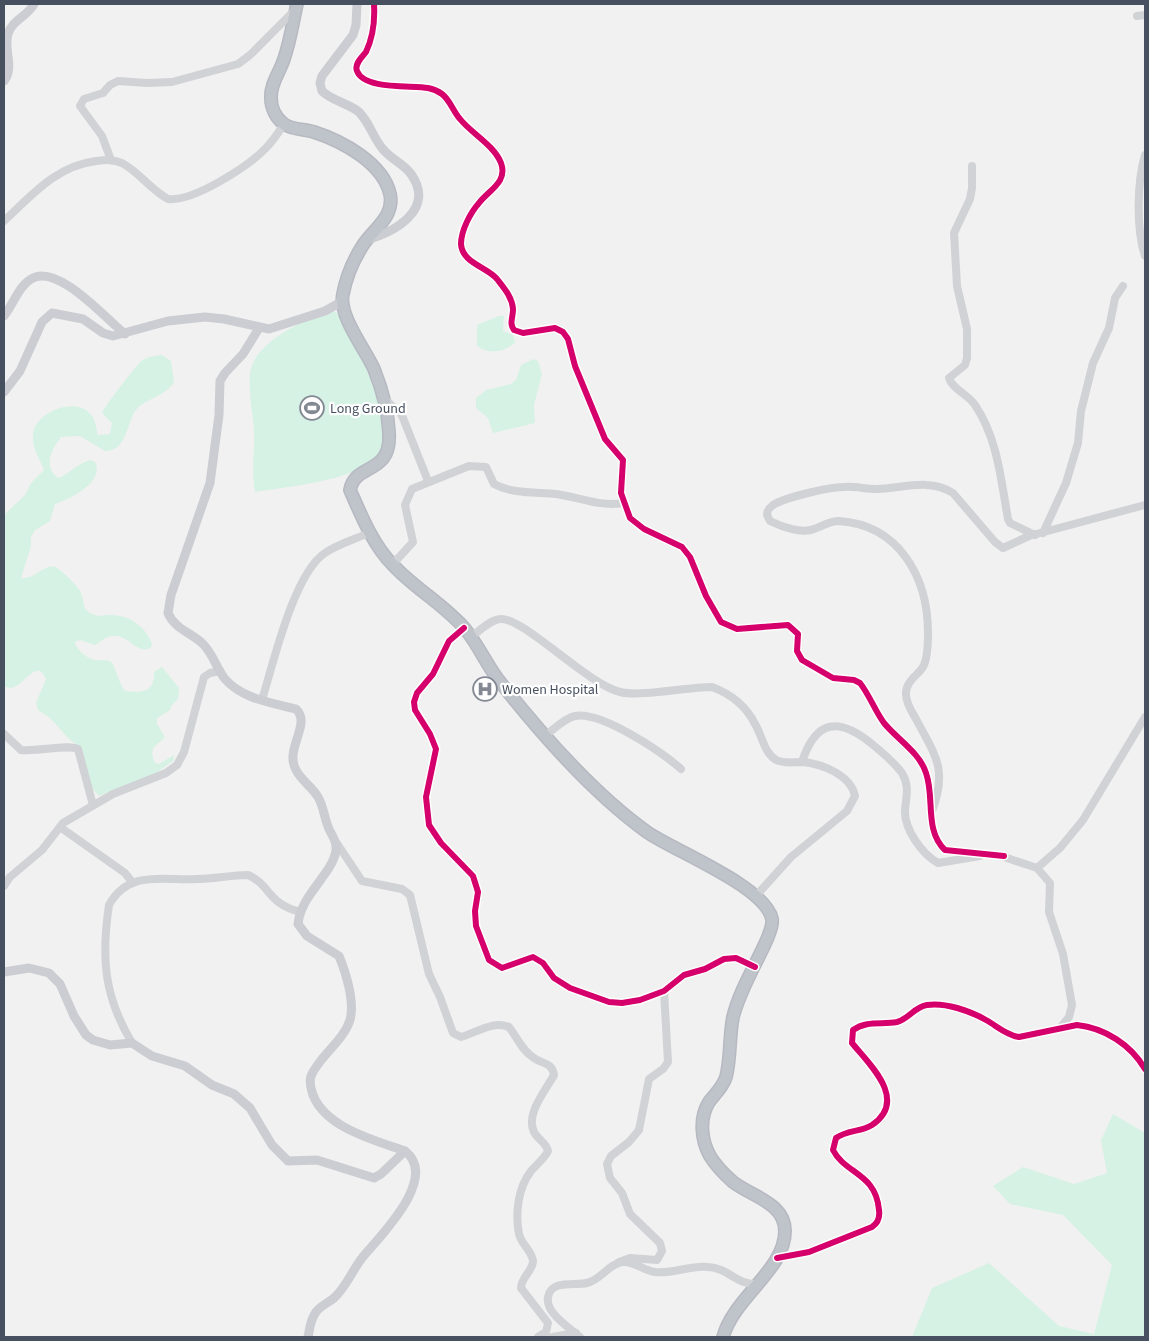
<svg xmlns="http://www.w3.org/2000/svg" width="1149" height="1341" viewBox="0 0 1149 1341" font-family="'Source Sans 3',sans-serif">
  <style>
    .green { fill: #d5f2e4 }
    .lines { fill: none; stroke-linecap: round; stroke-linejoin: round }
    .highway-casing { stroke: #b6b9c1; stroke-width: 14 }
    .minor { stroke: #d0d2d5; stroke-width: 8 }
    .major { stroke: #cbcdd2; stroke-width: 9 }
    .highway { stroke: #bfc3ca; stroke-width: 11 }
    .cycleway-casing { stroke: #fff; stroke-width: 9 }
    .cycleway { stroke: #d6006c; stroke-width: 6 }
    .labels { text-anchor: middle; stroke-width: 4.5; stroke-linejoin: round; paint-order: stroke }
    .poi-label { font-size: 14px; fill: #47505f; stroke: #fff; text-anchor: start }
  </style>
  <rect width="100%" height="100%" fill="#f2f1f1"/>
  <g class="green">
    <path d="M334 311C349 319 361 354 369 369 377 386 394 438 381 454 361 480 286 487 255 492 251 470 255 451 254 430 253 414 246 379 252 365 263 338 307 318 334 311Z"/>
    <path d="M499 316H504L503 331 513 335 515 343C504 352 489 355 477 346V325Z"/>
    <path d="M162 355 171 361 174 382C165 397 146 398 136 410 126 424 127 451 105 451L80 436 61 437C51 450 43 466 58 478 67 476 76 464 90 460L95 462C105 482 70 499 55 504L50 521 35 530 31 537V546L21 578C35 580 43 564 56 567 61 570 78 586 80 591 85 600 81 609 92 614 98 617 104 615 111 615 130 615 146 627 152 644L151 648C136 655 128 633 112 636 104 637 101 642 95 645L80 640 75 642C76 650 88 659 95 660 100 661 107 659 111 662 115 665 119 684 125 691 141 693 155 693 154 672L162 667 179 688 178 699 171 706 170 710 157 718V724L165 737C156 747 148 746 155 763L159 764 174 755 173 761 156 773 99 796 92 788 78 745 70 740 50 718 38 710 36 703 46 679C35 653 21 697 4 686V515L25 495 31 483 44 470C40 459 31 447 33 433 37 411 78 395 92 416 96 421 96 429 98 435L110 434 112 423 102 413C105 406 138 362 143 360 149 356 155 356 162 355Z"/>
    <polygon points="533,359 538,361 542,374 534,405 535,423 493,433 488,418 476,408 476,398 486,390 511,384 516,380 521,365"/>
    <polygon points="1113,1114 1145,1133 1145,1337 912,1337 932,1288 989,1263 1059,1326 1094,1334 1112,1265 1063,1215 1010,1204 993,1186 1023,1167 1074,1184 1107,1173 1101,1140"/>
  </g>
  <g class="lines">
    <g class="highway-casing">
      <path id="highway" d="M297 4C293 22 290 42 284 59 280 72 270 84 271 98 271 108 276 118 284 124 292 130 305 129 314 132 342 141 383 163 390 194 395 217 373 229 363 245 354 259 346 278 343 294 338 315 365 349 374 369 382 389 388 411 389 432 392 476 355 462 350 490 361 515 373 545 393 565 415 589 445 605 466 630 478 645 486 663 497 678 537 729 594 794 647 832 674 851 765 886 772 919 773 926 770 931 768 937 757 963 740 989 733 1017 729 1037 731 1058 726 1077 723 1087 715 1094 709 1102 699 1118 701 1140 710 1156 716 1166 724 1174 733 1182 751 1196 785 1203 785 1231 785 1270 734 1297 723 1337"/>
    </g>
    <g class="minor">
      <path d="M374 4C375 20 373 37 366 52 362 57 354 64 357 71 364 90 412 85 428 88 433 89 438 91 442 94 450 100 453 111 460 119 471 133 494 145 501 163 508 182 489 190 479 203 470 213 461 231 461 244 462 263 487 267 497 279 504 288 512 297 513 309 513 318 509 323 514 330L523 333 555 328 563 332 568 339 575 366 605 439 623 460 621 493 630 518 644 529 682 547 690 557 706 596 721 622 737 629 788 625 798 634 797 651 802 660 833 678 854 680 860 683C870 696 875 711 884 723 897 739 920 753 926 773 935 798 924 830 945 850L1004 856"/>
      <polyline points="1137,16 1145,15"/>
      <path d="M1145 155C1137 182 1136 229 1145 256"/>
      <polyline points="111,160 102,136 80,106 84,99 103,93 110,85 118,81 147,83 172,82 238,64 250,55 295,10"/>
      <path d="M972 166V188L970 199 954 233 957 286 967 329V358L965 365 949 378C952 389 969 395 975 405 998 439 1001 481 1008 519L1010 523 1035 535"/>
      <path d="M4 221C32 195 56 166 96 161 105 160 113 159 122 163 139 172 151 190 168 199 193 202 247 167 265 149 273 141 278 133 284 124"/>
      <polyline points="384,399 400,412 403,418 428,481"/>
      <polyline points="1043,533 1066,483 1078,443 1081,411 1093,363 1109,328 1115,298 1123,286"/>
      <path d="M392 565 413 542 405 505 412 489 469 466 486 467 494 484C512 494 536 492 556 494 579 497 599 507 623 503"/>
      <polyline points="464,628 449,641 433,674 417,693 414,702 415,710 430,734 436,749 426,797 429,825 441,843 473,876 478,892 475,911 476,926 489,960 502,968 533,957 543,963 554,978 570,988 609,1002 622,1003 640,1000 664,991 684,975 705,969 724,959 736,958 755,967"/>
      <path d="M471 637C479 631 490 620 500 619 522 616 587 684 620 692 641 697 687 687 712 687 731 694 746 706 755 724 762 735 764 753 776 760 784 764 794 762 803 762 822 764 851 775 855 796L847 811 791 857 755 897"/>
      <path d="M262 700C273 664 294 573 325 553 338 544 356 539 371 532"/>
      <path d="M4 734 21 750C36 752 68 744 78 749L93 805"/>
      <path d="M546 735C554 729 565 718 575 716 601 711 662 752 681 769"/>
      <path d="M802 762C816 719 839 717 872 744 883 753 894 762 902 773 910 786 906 797 905 810 904 829 922 854 938 863L980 856"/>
      <path d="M932 811C948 769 935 755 916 719 912 712 906 703 906 695 905 682 917 676 923 667 928 658 928 643 928 633 928 577 899 525 839 521 829 521 823 526 814 529 802 534 782 527 770 521L767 515C767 511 769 508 772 506 781 498 830 487 843 487 854 486 866 489 877 489 903 488 930 478 953 493L995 542 1003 548 1029 536 1145 505"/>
      <polyline points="60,827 125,873 133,883"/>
      <path d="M336 842 362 881 402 889 410 895 429 974 440 997 453 1033 461 1037C476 1033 493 1020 509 1027 517 1037 522 1051 534 1058 542 1064 552 1062 554 1075 546 1090 525 1114 534 1132 538 1140 546 1142 548 1151 544 1159 537 1164 531 1171 518 1188 515 1213 519 1234 521 1244 532 1251 533 1261 533 1271 521 1277 521 1288L548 1323 546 1332 538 1337"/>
      <polyline points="1001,856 1037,868 1050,883 1049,912 1063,954 1072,1005 1069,1017 1060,1028"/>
      <polyline points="1037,868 1060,848 1083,820 1145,717"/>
      <polyline points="4,886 10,877 42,850 63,823 113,794 166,773 177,765 184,752 204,677 210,673 220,671"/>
      <path d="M132 1043C104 996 101 958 109 905 129 869 164 881 197 879 214 879 231 875 248 875 270 884 268 905 301 912"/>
      <path d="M777 1258 809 1252 872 1227C878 1223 880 1217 879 1210 876 1173 845 1174 833 1150L836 1138C847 1130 861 1132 872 1125 909 1100 869 1064 852 1043L853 1030C867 1020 882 1025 897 1022 909 1019 914 1007 927 1005 945 1002 970 1011 986 1020 997 1026 1006 1035 1019 1037L1077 1025C1105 1028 1131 1045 1145 1069"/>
      <polyline points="619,1262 630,1258 657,1260 662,1251 660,1243 630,1214 622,1193 610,1178 607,1164 611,1156 629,1142 639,1130 649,1079 663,1069 668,1062 664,991"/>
      <polyline points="552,1337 576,1333"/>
      <path d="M580 1337C570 1328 545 1313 548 1297 551 1279 575 1286 587 1283 601 1280 609 1263 623 1262 634 1261 644 1271 655 1272 673 1274 691 1265 708 1267 729 1268 736 1285 757 1284"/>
    </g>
    <g class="major">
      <path d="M357 4 356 25 353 35 322 76 320 83 322 91C332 101 348 103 359 112 369 122 373 137 382 148 390 159 403 163 411 174 436 209 395 232 366 240"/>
      <path d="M4 81C15 66 3 51 8 34 12 20 28 16 34 4"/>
      <path d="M4 316C13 305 18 287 31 279 57 262 106 319 125 334"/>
      <path d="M259 328 243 354 225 373 220 381 219 415 210 483 171 595 168 613C174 628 191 633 202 643 213 653 216 668 225 679 242 699 273 703 296 709 312 724 284 749 296 770 301 780 312 787 318 797 324 807 324 818 329 829 332 836 337 841 336 850 333 874 301 894 298 924L307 936 339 956C346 973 355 1002 350 1020 343 1042 320 1055 311 1076 309 1082 311 1089 313 1095 326 1128 374 1140 405 1151 440 1178 379 1237 362 1258 352 1271 346 1287 334 1298 328 1303 320 1306 316 1312 310 1320 310 1328 308 1337"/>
      <polyline points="4,392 20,371 42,322 52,313 83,319 103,333 113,336 168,321 205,317 224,319 269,329 325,311 341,302"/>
      <polyline points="4,972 29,968 49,973 60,984 74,1016 86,1035 93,1040 110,1045 132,1043 152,1056 185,1066 212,1085 234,1094 250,1108 272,1145 288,1161 317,1160 374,1178 381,1174 405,1151"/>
    </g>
    <use href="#highway" class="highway"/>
    <g class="cycleway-casing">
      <g id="cycleway">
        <path d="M374 4C375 20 373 37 366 52 362 57 354 64 357 71 364 90 412 85 428 88 433 89 438 91 442 94 450 100 453 111 460 119 471 133 494 145 501 163 508 182 489 190 479 203 470 213 461 231 461 244 462 263 487 267 497 279 504 288 512 297 513 309 513 318 509 323 514 330L523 333 555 328 563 332 568 339 575 366 605 439 623 460 621 493 630 518 644 529 682 547 690 557 706 596 721 622 737 629 788 625 798 634 797 651 802 660 833 678 854 680 860 683C870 696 875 711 884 723 897 739 920 753 926 773 935 798 924 830 945 850L1004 856"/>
        <polyline points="464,628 449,641 433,674 417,693 414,702 415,710 430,734 436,749 426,797 429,825 441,843 473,876 478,892 475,911 476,926 489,960 502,968 533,957 543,963 554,978 570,988 609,1002 622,1003 640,1000 664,991 684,975 705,969 724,959 736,958 755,967"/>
        <path d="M777 1258 809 1252 872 1227C878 1223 880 1217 879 1210 876 1173 845 1174 833 1150L836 1138C847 1130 861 1132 872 1125 909 1100 869 1064 852 1043L853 1030C867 1020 882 1025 897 1022 909 1019 914 1007 927 1005 945 1002 970 1011 986 1020 997 1026 1006 1035 1019 1037L1077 1025C1105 1028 1131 1045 1145 1069"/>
      </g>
    </g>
    <use href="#cycleway" class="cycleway"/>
  </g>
  <defs>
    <g id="stadium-ring" transform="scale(1.25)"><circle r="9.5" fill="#fff" stroke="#838892" stroke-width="1.5"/><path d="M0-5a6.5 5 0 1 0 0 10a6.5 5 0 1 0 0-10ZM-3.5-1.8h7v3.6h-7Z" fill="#838892"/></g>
    <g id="hospital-ring" transform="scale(1.25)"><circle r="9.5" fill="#fff" stroke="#838892" stroke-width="1.5"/><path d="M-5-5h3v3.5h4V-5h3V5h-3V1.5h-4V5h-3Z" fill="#838892"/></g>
  </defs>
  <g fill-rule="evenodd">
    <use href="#stadium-ring" x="312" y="408"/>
    <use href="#hospital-ring" x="485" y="689"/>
  </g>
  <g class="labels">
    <g class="poi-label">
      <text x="330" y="413">Long Ground</text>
      <text x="502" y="694">Women Hospital</text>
    </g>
  </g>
  <rect width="1149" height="1341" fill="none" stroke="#47505f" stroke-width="10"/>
</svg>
